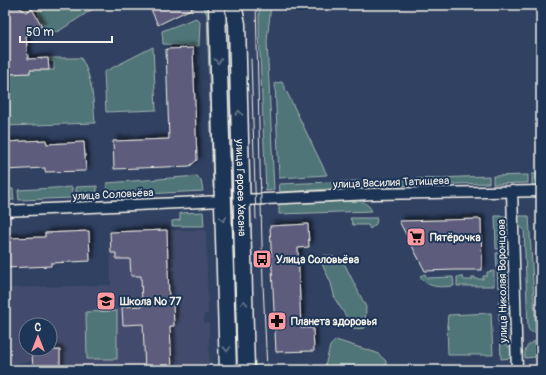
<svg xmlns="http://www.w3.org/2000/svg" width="546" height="375" viewBox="0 0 546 375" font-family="Pangolin,sans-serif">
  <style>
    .built { fill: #424c6d; fill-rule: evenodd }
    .green { fill: #4f7578; stroke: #a2b3b0 }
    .building { fill: #5d5c7d; stroke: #f4f1e8; filter: url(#shadow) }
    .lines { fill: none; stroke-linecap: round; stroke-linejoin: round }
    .minor-casing { stroke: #f4f1e8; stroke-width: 13 }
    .primary-casing { stroke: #f4f1e8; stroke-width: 19 }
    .minor { stroke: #1d3557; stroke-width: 10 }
    .primary { stroke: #1d3557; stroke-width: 16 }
    .tram { stroke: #f4f1e8; stroke-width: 1 }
    .oneway { stroke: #68778a }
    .labels { text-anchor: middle; stroke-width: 4; stroke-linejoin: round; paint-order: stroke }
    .street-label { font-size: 11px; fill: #f4f1e8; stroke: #1d3557 }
    .poi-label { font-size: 11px; font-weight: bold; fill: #f4f1e8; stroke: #1d3557; text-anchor: start }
  </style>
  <defs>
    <filter id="shadow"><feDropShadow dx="3.5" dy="-3.5" stdDeviation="2" flood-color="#0009"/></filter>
  </defs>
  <rect width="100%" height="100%" fill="#304162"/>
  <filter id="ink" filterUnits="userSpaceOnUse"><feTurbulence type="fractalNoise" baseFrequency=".025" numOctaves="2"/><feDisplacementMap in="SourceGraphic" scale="8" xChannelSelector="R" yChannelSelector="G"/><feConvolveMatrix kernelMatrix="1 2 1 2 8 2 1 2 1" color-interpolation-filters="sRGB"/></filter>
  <g filter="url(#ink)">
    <path class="built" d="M167 230H206L208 314H204V323H209V370H60V350L32 351V362L5 364V288L111 285 110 232ZM26 325H50V349H26Z"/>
    <g class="green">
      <path d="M39 5H99L59 31C46 35 35 16 39 5Z"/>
      <polygon points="203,5 211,5 215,187 213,188 207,15"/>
      <polygon points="259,5 271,5 267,41 274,190 266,191 259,31"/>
      <polygon points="196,18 200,22 199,46 163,44 162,31"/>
      <polygon points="153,47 156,110 106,112 104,72"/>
      <path d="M48 58H81C93 78 93 100 95 123L5 126V71H8V74L30 73V70H54V61H48Z"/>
      <polygon points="282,82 327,175 279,178 275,83"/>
      <polygon points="532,174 541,174 541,184 532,185"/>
      <polygon points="528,175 528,183 493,184 493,176"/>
      <polygon points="197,176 201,180 203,191 107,196 107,183"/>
      <polygon points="489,176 489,183 364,187 280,192 279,184"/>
      <polygon points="97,186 97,195 76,197 76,187"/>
      <polygon points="72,187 72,198 19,200 18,190"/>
      <polygon points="5,189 13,189 14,200 5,200"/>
      <path d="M356 201C364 201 368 204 372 211L279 214V204Z"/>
      <polygon points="203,212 204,226 172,226 172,221 180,220 180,213"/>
      <polygon points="495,216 506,216 506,225 503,232 504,249 496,249"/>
      <path d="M518 216H529L536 332C531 333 529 331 528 328L524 230 518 225Z"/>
      <polygon points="350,218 377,218 376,224 370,229 368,225 353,225"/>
      <path d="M504 252V273L509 274C509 283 508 289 498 287L496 253Z"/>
      <polygon points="325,255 342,259 366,307 365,328 354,329 335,299 331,283 321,262"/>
      <polygon points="494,271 494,286 457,286 457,277 463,277 464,280 472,280 472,277 475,277 475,279 483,279 483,276 487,276 487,272"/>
      <path d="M425 274 427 278 453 277 454 286C440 287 428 289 420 276Z"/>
      <polygon points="499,300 510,308 510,312 505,316 506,327 499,327"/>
      <polygon points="117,311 117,359 87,359 86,312"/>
      <polygon points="491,313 493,355 448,355 447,325 449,329 447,325 448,315"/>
      <polygon points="500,330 507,330 507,346 512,348 512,358 501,359"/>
      <polygon points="336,340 377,353 386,361 386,370 324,370 330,346"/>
      <path d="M535 341 536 357 525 358C524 349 526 345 535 341Z"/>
    </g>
    <g class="building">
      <polygon points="5,5 16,5 26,12 32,9 42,26 26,36 28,59 48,58 49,70 30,70 30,73 8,74 8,71 5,71"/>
      <polygon points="149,5 199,5 158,25"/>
      <polygon points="193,48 197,160 190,166 114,169 113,141 169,139 166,49"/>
      <polygon points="46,140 47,144 84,142 86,171 45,172 45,168 5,170 5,142"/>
      <polygon points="481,219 482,270 455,270 425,271 399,221"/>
      <polygon points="308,224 309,247 298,248 301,328 313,328 314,351 276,352 270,226"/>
      <polygon points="167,230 169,302 173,302 174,326 170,326 172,370 145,370 143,324 123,325 122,307 142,306 141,276 131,276 130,259 116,259 116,253 111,253 110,232"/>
      <polygon points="89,231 90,261 51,263 51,266 5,268 5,238 45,237 45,233"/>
      <polygon points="60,350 60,370 33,370 32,351"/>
    </g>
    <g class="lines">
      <g class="minor-casing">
        <g id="minor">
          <polyline points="512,191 517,370"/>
          <polyline points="242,200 373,194 541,191"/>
          <polyline points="5,211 222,201"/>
        </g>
      </g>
      <g class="primary-casing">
        <g id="primary">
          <polyline points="217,5 228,370"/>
          <path id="s1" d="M233 5 237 24 246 370"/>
        </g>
      </g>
      <use href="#minor" class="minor"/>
      <use href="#primary" class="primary"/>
      <g class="tram">
        <polyline points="256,5 263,284 267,370"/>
        <polyline points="251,59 256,219"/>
      </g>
    </g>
    <defs><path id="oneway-chevron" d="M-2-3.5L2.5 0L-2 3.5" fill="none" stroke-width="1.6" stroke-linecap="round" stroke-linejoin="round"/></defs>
    <g class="oneway">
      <use href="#oneway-chevron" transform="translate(218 61) rotate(88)"/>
      <use href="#oneway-chevron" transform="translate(239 113) rotate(-91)"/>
      <use href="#oneway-chevron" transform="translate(223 219) rotate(88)"/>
      <use href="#oneway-chevron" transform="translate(244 303) rotate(-91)"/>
      <use href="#oneway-chevron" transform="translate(227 349) rotate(88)"/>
    </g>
  </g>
  <defs>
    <g id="supermarket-square" transform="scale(1)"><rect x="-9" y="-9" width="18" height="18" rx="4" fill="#ff9aa2" stroke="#1d3557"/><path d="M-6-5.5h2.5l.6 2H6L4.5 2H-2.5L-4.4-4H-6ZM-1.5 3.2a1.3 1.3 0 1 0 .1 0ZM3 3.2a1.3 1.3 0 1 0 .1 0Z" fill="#111"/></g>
    <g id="bus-square" transform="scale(1)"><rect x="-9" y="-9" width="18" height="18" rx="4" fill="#ff9aa2" stroke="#1d3557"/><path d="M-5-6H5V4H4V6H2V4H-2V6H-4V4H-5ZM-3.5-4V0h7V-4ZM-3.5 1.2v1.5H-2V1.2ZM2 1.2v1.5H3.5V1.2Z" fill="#111"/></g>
    <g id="school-square" transform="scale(1)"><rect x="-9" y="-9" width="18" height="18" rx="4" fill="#ff9aa2" stroke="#1d3557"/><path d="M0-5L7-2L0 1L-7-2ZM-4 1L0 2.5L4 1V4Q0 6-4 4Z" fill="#111"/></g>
    <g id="pharmacy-square" transform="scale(1)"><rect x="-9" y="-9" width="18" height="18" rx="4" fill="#ff9aa2" stroke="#1d3557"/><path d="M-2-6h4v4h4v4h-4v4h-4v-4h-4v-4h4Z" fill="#111"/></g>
  </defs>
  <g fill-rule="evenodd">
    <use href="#supermarket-square" x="416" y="237"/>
    <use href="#bus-square" x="262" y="259"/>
    <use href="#school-square" x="106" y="301"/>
    <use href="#pharmacy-square" x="277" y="321"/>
  </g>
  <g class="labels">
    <g class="street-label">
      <text transform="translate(391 182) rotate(-2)" y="4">улица Василия Татищева</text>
      <text dy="4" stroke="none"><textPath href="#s1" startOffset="183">улица Героев Хасана</textPath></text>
      <text transform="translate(113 194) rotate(-3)" y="4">улица Соловьёва</text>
      <text transform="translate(502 281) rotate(-91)" y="4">улица Николая Воронцова</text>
    </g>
    <g class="poi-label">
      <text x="430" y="241">Пятёрочка</text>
      <text x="276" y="263">Улица Соловьёва</text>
      <text x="120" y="305">Школа № 77</text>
      <text x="291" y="325">Планета здоровья</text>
    </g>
  </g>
  <rect width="546" height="375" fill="none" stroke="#1d3557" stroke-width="20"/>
  <rect x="10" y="10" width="526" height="355" fill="none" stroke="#f4f1e8" stroke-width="1.5" filter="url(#ink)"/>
  <g transform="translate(38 337)"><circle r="19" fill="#1d3557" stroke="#738091"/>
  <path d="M0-3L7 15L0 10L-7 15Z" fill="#ff9aa2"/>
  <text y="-6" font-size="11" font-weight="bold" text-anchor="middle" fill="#f4f1e8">С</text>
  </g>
  <path d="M20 36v6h92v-6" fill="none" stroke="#f4f1e8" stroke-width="2"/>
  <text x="26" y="36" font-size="12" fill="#f4f1e8" stroke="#1d3557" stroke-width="3" paint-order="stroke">50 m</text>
</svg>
